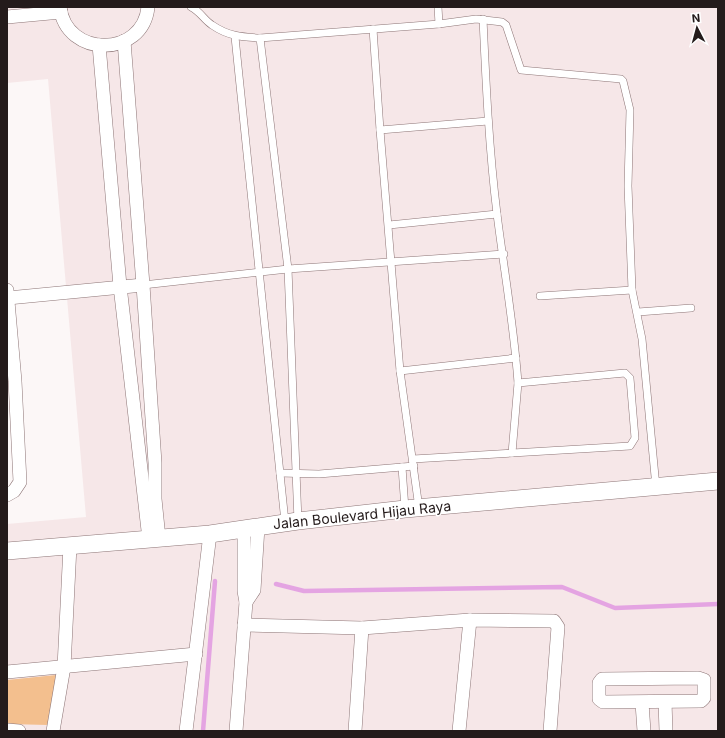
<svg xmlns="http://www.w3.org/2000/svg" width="725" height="738" viewBox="0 0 725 738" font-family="Inter,sans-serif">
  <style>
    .built { fill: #f6e7e8 }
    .green { fill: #f3bf8e }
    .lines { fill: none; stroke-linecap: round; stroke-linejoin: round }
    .stream { stroke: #e4a4e2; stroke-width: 4.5 }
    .service-casing { stroke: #8d7576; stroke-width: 8 }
    .minor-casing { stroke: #8d7576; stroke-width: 14 }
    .tertiary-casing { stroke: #8d7576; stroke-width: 18 }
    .service { stroke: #fff; stroke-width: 7 }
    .minor { stroke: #fff; stroke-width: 13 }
    .tertiary { stroke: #fff; stroke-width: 17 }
    .labels { text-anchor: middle; stroke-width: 3; stroke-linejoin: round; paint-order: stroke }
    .street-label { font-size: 14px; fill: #241b1b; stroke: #fff }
  </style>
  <rect width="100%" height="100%" fill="#fcf7f7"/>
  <polygon class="built" points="7,7 718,7 718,731 7,731 7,524 86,517 48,79 7,83"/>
  <polygon class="green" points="56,675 48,725 7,724 7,680"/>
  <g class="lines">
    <g class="stream">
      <polyline points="276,584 304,591 562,587 615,608 718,604"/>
      <polyline points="203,731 215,581"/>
    </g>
    <g class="service-casing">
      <g id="service">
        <path d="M191 7C200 11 204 20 212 25 228 36 241 37 260 38L439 24 476 19 502 22 506 25 521 70 621 79 623 81 630 110 628 186 632 290 642 339 656 487"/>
        <polyline points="438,7 439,24"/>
        <polyline points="373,29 380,130 400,371 419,508"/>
        <polyline points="235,37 285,522"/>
        <polyline points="260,38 288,269 298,521"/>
        <polyline points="380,130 488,121"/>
        <polyline points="389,225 497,214"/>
        <polyline points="143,285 288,269 504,254"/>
        <polyline points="540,296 632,290"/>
        <polyline points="638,312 691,308"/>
        <polyline points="400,371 516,358"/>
        <polyline points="512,453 518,383"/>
        <path d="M413 459 630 446 635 438 630 378 625 373 518 383C514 326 504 270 497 214 489 149 486 84 483 19"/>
        <polyline points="402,467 405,509"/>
        <polyline points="280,473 319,474 414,466"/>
      </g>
    </g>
    <g class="minor-casing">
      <g id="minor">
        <path d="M60 7C66 58 143 58 148 7"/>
        <polyline points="7,17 61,12"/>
        <polyline points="124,41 143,285 155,463 155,499 159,538"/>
        <polyline points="99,45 120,286 149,539"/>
        <polyline points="7,290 15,381 20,482 14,491 7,495"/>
        <polyline points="8,298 143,285"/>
        <polyline points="246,602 254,590 258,527"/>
        <polyline points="244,625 362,628 470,620 554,621 558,627 550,731"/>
        <polyline points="7,672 196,654"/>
        <polygon points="698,678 704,680 704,698 701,701 603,702 599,699 599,683 602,679"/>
        <polyline points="665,702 666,731"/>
        <polyline points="642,703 644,731"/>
        <polyline points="7,730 19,731"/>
        <polyline points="53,731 64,667 70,546"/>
        <polyline points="186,731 210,534"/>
        <polyline points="236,731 246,602 244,591 244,529"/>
        <polyline points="355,731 362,628"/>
        <polyline points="459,731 470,620"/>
      </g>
    </g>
    <g class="tertiary-casing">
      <polyline id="tertiary" points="7,551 210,534 298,521 405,509 718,481"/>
    </g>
    <use href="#service" class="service"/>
    <use href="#minor" class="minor"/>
    <use href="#tertiary" class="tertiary"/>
  </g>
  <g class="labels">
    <g class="street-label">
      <text transform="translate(362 515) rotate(-6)" y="5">Jalan Boulevard Hijau Raya</text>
    </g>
  </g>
  <rect width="725" height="738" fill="none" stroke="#241b1b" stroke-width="16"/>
  <g transform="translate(697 28) rotate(354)" stroke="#ffffff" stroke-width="3" paint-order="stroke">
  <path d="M0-3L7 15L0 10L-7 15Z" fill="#241b1b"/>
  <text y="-6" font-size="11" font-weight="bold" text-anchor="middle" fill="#241b1b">N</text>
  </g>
</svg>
